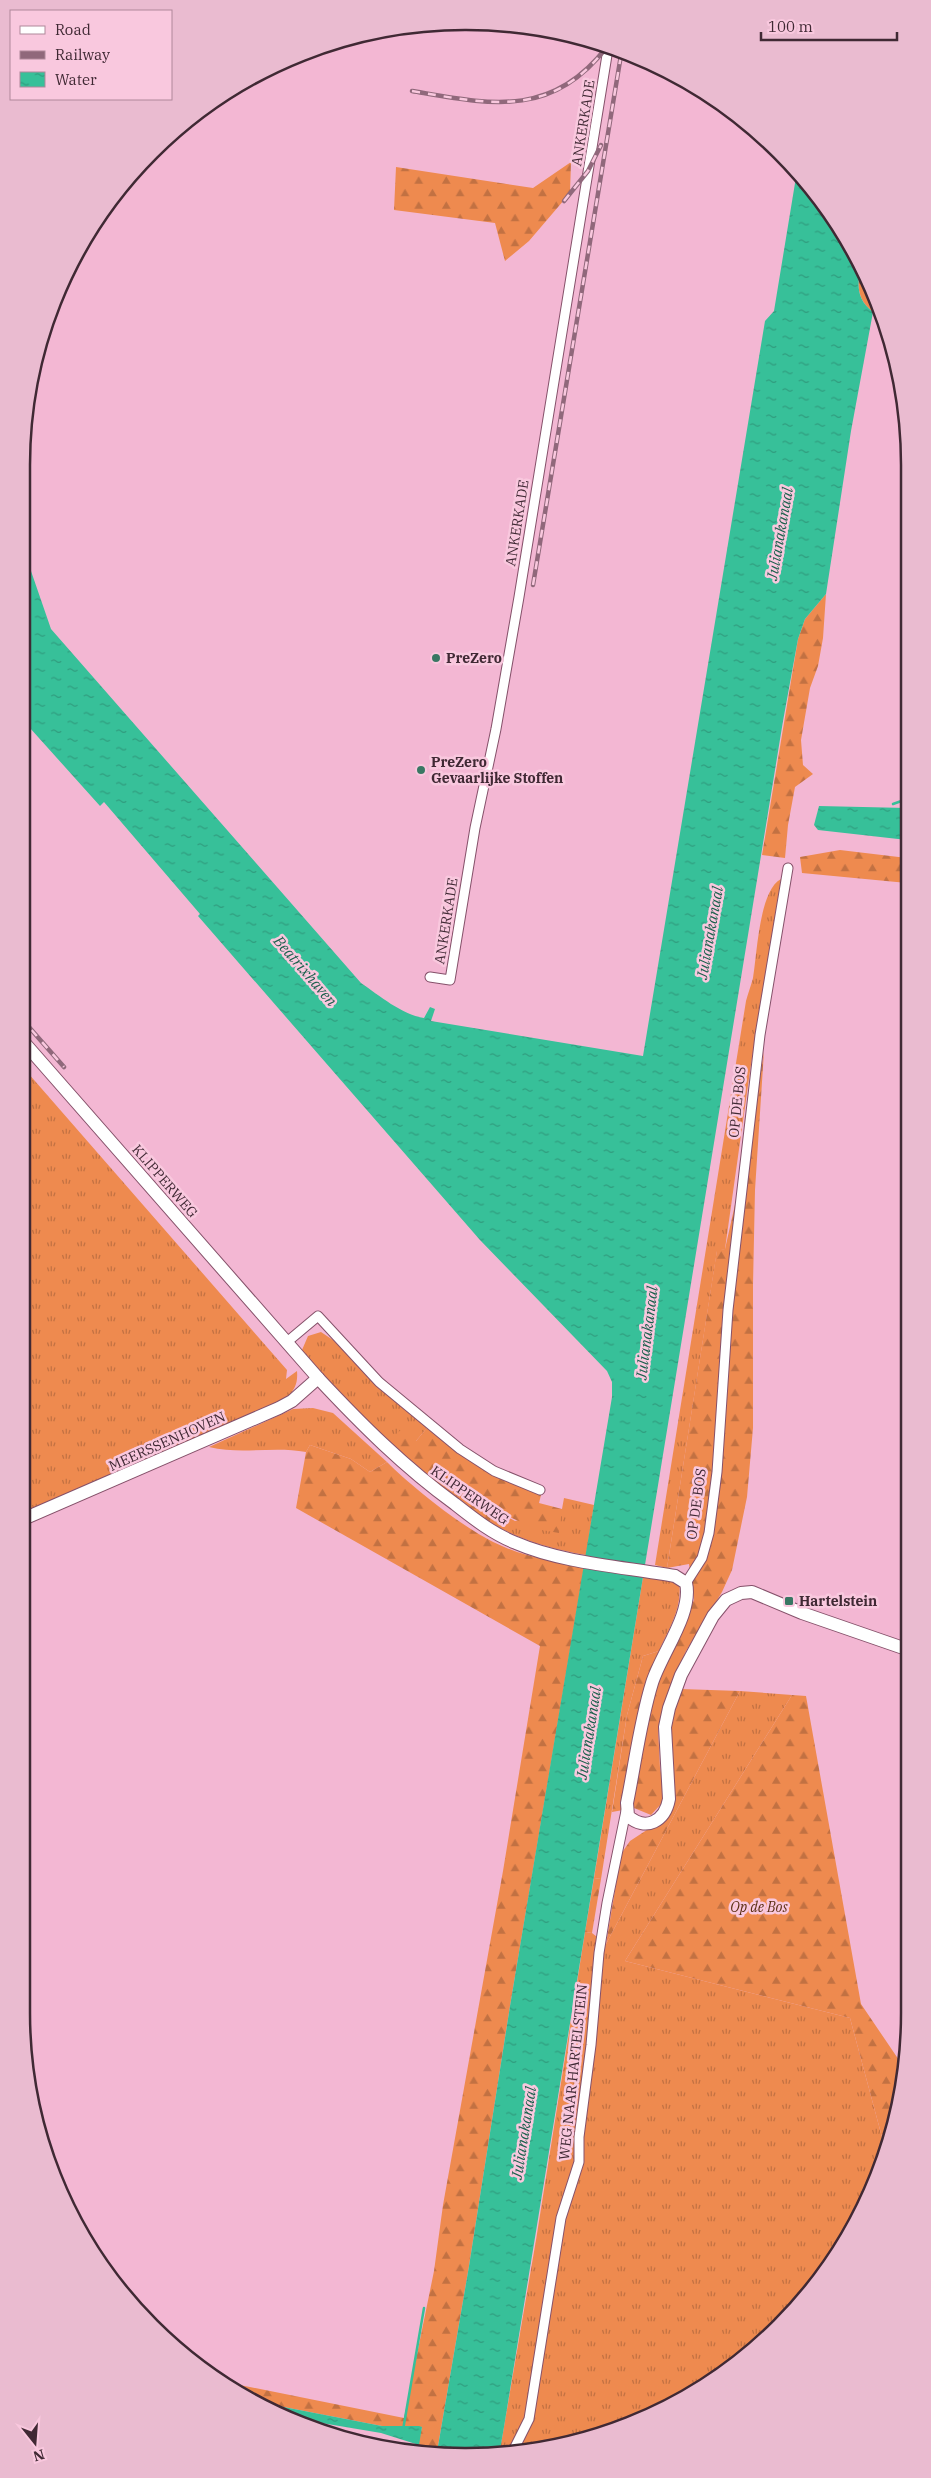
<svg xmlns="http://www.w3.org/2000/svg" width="931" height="2478" viewBox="0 0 931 2478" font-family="'IBM Plex Serif',serif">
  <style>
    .grass { fill: url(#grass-tufts) }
    .forest { fill: url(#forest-firs) }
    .water { fill: url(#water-ripples) }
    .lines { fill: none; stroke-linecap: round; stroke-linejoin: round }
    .stream { stroke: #37c099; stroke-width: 2.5 }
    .street-casing { stroke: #85516a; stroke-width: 11 }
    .secondary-casing { stroke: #85516a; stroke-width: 14 }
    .street { stroke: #fff; stroke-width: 9 }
    .secondary { stroke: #fff; stroke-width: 12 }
    .rail-casing { stroke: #90687b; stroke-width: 4.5 }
    .rail { stroke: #f9c8de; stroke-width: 2.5; stroke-dasharray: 8; stroke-linecap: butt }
    .poi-dot { fill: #397763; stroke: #f9c8de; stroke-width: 2 }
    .labels { text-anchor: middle; stroke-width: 5; stroke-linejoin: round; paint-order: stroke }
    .street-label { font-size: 14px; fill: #402934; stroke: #f9c8de }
    .poi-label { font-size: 14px; font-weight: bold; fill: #402934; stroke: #f9c8de; text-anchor: start }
    .park-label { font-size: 14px; font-style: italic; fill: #5b2e12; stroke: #f9c8de }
    .water-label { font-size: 15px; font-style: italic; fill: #1a604c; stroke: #f9c8de }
    .rim { fill: none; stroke: #402934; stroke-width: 2.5 }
  </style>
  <defs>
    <pattern id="grass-tufts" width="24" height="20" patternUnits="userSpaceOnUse" patternTransform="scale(1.25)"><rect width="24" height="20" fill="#ee8a4f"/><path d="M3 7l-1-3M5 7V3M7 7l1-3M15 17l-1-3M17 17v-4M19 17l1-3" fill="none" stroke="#c27142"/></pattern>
    <pattern id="forest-firs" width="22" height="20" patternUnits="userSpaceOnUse" patternTransform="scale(1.25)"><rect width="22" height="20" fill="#ee8a4f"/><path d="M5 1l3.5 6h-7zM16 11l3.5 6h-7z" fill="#c27142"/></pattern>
    <pattern id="water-ripples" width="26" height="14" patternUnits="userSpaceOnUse" patternTransform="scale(1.25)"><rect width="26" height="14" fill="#37c099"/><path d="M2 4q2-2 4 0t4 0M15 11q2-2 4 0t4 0" fill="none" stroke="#309c7e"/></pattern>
  </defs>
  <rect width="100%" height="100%" fill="#f3b7d3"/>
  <g class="grass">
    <path d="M781 879 750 1071 725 1249 717 1251 667 1568 655 1565 746 1001C748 993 751 986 753 978 757 956 759 890 781 879Z"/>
    <path d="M21 1065 287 1370 286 1379 297 1371C298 1383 295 1389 287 1398L21 1517Z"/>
    <polygon points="321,1332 333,1340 373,1381 427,1428 416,1441 386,1443 306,1356 302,1350 308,1336"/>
    <path d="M313 1408 333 1413 387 1462 370 1472 351 1459 310 1445 306 1452C273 1446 241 1455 209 1447L293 1409Z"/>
    <path d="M564 1498 594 1505 586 1555C551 1549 520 1540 489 1522 497 1509 505 1515 515 1521L562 1509Z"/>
    <path d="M643 1577 679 1582C683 1607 669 1629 659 1651L643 1656 627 1715 601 1879 594 1878Z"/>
    <polygon points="740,1691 792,1695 625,1961 850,2018 886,2152 864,2209 818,2283 712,2382 636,2423 552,2448 537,2449 521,2444 520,2449 500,2450 536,2240 585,1932 592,1933 606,1944"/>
  </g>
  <g class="forest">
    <polygon points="571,162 570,193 529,241 505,261 495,223 394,210 396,167 533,188"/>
    <path d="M861 265 876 309 873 312C856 299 857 284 861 265Z"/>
    <polygon points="826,594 823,638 818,666 810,688 801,740 803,765 813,774 795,787 788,825 785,858 762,855 798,639 805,619"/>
    <polygon points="840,850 907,858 907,883 802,873 800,857"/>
    <polygon points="764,1051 755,1190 753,1285 753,1428 747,1497 732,1570 722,1592 686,1651 670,1687 658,1728 660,1768 664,1788 663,1802 651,1815 634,1808 612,1812 627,1715 643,1656 659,1651 678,1634 694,1600 689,1564 667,1568 717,1250 725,1249 752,1129"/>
    <path d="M427 1428C465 1459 494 1477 541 1495L539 1503 562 1509 559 1533 536 1529 501 1513 493 1516 489 1522 430 1481 386 1443 402 1429 416 1441Z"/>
    <path d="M310 1445 351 1459 370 1472 387 1462C413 1488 468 1532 502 1546 528 1558 556 1561 584 1567L510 2006 469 2266 437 2452 416 2453 422 2427 382 2426 248 2400 225 2382 404 2418 434 2271 443 2205 503 1871 540 1646 296 1508 306 1452Z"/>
    <polygon points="681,1689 740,1691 606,1944 621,1854 630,1841 662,1820 672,1719"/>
    <polygon points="792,1695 806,1696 861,2004 903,2066 895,2128 886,2152 850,2018 625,1961"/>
    <polygon points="594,1878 601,1879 592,1933 585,1932"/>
  </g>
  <g class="water">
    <path d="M797 171 861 265C857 284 856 299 873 312L851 431 826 594 805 619 798 639 783 721 504 2427 500 2450 437 2452 469 2266 510 2006 612 1397V1382L607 1371 480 1240 198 916 200 914 104 802 100 806 21 718V542L51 629 361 983C380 996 401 1014 424 1018L430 1007 435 1009 431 1021 643 1056 765 321 774 311Z"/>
    <polygon points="819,806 907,808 907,840 818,830 814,825"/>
    <polygon points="248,2400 382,2426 419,2426 422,2427 419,2445 381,2433 286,2417"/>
  </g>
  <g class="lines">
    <g class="stream">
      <polyline points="893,804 907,799"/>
      <polyline points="403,2430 424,2308"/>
    </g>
    <g class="street-casing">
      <g id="street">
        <polyline points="430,977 450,980 475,828 496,729 519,597 608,49"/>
        <polyline points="287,1342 318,1316 379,1382 460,1449 494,1471 540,1490"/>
        <polyline points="686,1583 702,1558 709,1533 717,1472 728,1310 760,1035 788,868"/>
        <polyline points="514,2449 529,2419 561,2218 579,2162 579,2137 591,2045 599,1953 607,1903 626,1811"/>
      </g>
    </g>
    <g class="secondary-casing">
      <g id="secondary">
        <path d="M21 1039 318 1378C361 1424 404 1467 455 1504 474 1519 493 1534 516 1543 562 1563 625 1567 675 1576L686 1583C693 1613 661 1654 652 1683 640 1722 635 1764 627 1803L628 1816C646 1832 665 1821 669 1799L665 1727 669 1708 681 1675 713 1616 726 1600 741 1593 752 1592 802 1613 909 1650"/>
        <polyline points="21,1520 279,1408 292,1401 318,1378"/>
      </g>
    </g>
    <use href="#street" class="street"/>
    <use href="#secondary" class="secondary"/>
    <g class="rail-casing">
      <g id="rail">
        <path d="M412 91C489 104 551 119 606 48"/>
        <polyline points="564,201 588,171 601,145"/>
        <polyline points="533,585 621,55"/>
        <polyline points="21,1018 64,1067"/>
      </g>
    </g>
    <use href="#rail" class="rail"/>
  </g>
  <g class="poi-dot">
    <circle cx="436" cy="658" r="5"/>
    <circle cx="421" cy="770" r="5"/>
    <rect x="784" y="1596" width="10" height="10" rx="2.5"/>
  </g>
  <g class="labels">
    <g class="street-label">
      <text transform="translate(583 123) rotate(-81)" y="5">ANKERKADE</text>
      <text transform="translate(517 523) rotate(-81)" y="5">ANKERKADE</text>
      <text transform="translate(446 921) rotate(-81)" y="5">ANKERKADE</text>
      <text transform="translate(737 1102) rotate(-84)" y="5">OP DE BOS</text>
      <text transform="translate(165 1181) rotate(49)" y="5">KLIPPERWEG</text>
      <text transform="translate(167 1441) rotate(-24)" y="5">MEERSSENHOVEN</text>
      <text transform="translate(470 1495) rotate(35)" y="5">KLIPPERWEG</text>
      <text transform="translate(696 1504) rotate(-82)" y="5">OP DE BOS</text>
      <text transform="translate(573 2072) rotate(-84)" y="5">WEG NAAR HARTELSTEIN</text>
    </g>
    <g class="poi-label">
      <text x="446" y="663">PreZero</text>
      <text x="431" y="767">PreZero<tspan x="431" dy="16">Gevaarlijke Stoffen</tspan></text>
      <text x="799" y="1606">Hartelstein</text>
    </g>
    <g class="park-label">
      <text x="759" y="1912">Op de Bos</text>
    </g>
    <g class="water-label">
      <text transform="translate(780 534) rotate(-80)" y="5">Julianakanaal</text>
      <text transform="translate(710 933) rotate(-80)" y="5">Julianakanaal</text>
      <text transform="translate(305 971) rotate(49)" y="5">Beatrixhaven</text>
      <text transform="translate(647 1333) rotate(-83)" y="5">Julianakanaal</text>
      <text transform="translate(589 1733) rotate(-81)" y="5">Julianakanaal</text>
      <text transform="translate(524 2133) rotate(-81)" y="5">Julianakanaal</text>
    </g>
  </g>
  <path d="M0 0H931V2478H0ZM465 30H466A435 435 0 0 1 901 465V2013A435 435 0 0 1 466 2448H465A435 435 0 0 1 30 2013V465A435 435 0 0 1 465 30Z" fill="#eabbd0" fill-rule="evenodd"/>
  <path class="rim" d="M465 30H466A435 435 0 0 1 901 465V2013A435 435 0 0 1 466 2448H465A435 435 0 0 1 30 2013V465A435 435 0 0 1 465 30Z"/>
  <rect x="10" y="10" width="162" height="90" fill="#f9c8de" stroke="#af889a"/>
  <rect x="20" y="26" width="25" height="8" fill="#ffffff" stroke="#af889a"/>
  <text x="55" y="35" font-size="15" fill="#402934">Road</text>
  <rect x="20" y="51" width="25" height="8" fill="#90687b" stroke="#af889a"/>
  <text x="55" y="60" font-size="15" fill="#402934">Railway</text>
  <rect x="20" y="72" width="25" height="15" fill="url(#water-ripples)" stroke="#af889a"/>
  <text x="55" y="85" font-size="15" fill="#402934">Water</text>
  <g transform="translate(35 2443) rotate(163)" stroke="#f9c8de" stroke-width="4" paint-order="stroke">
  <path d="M0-4L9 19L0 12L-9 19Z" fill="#402934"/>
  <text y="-8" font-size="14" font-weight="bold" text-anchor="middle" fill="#402934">N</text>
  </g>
  <path d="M761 32v8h136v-8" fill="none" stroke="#402934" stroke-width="2.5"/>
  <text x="768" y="32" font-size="15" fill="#402934" stroke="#f9c8de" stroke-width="4" paint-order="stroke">100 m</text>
</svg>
